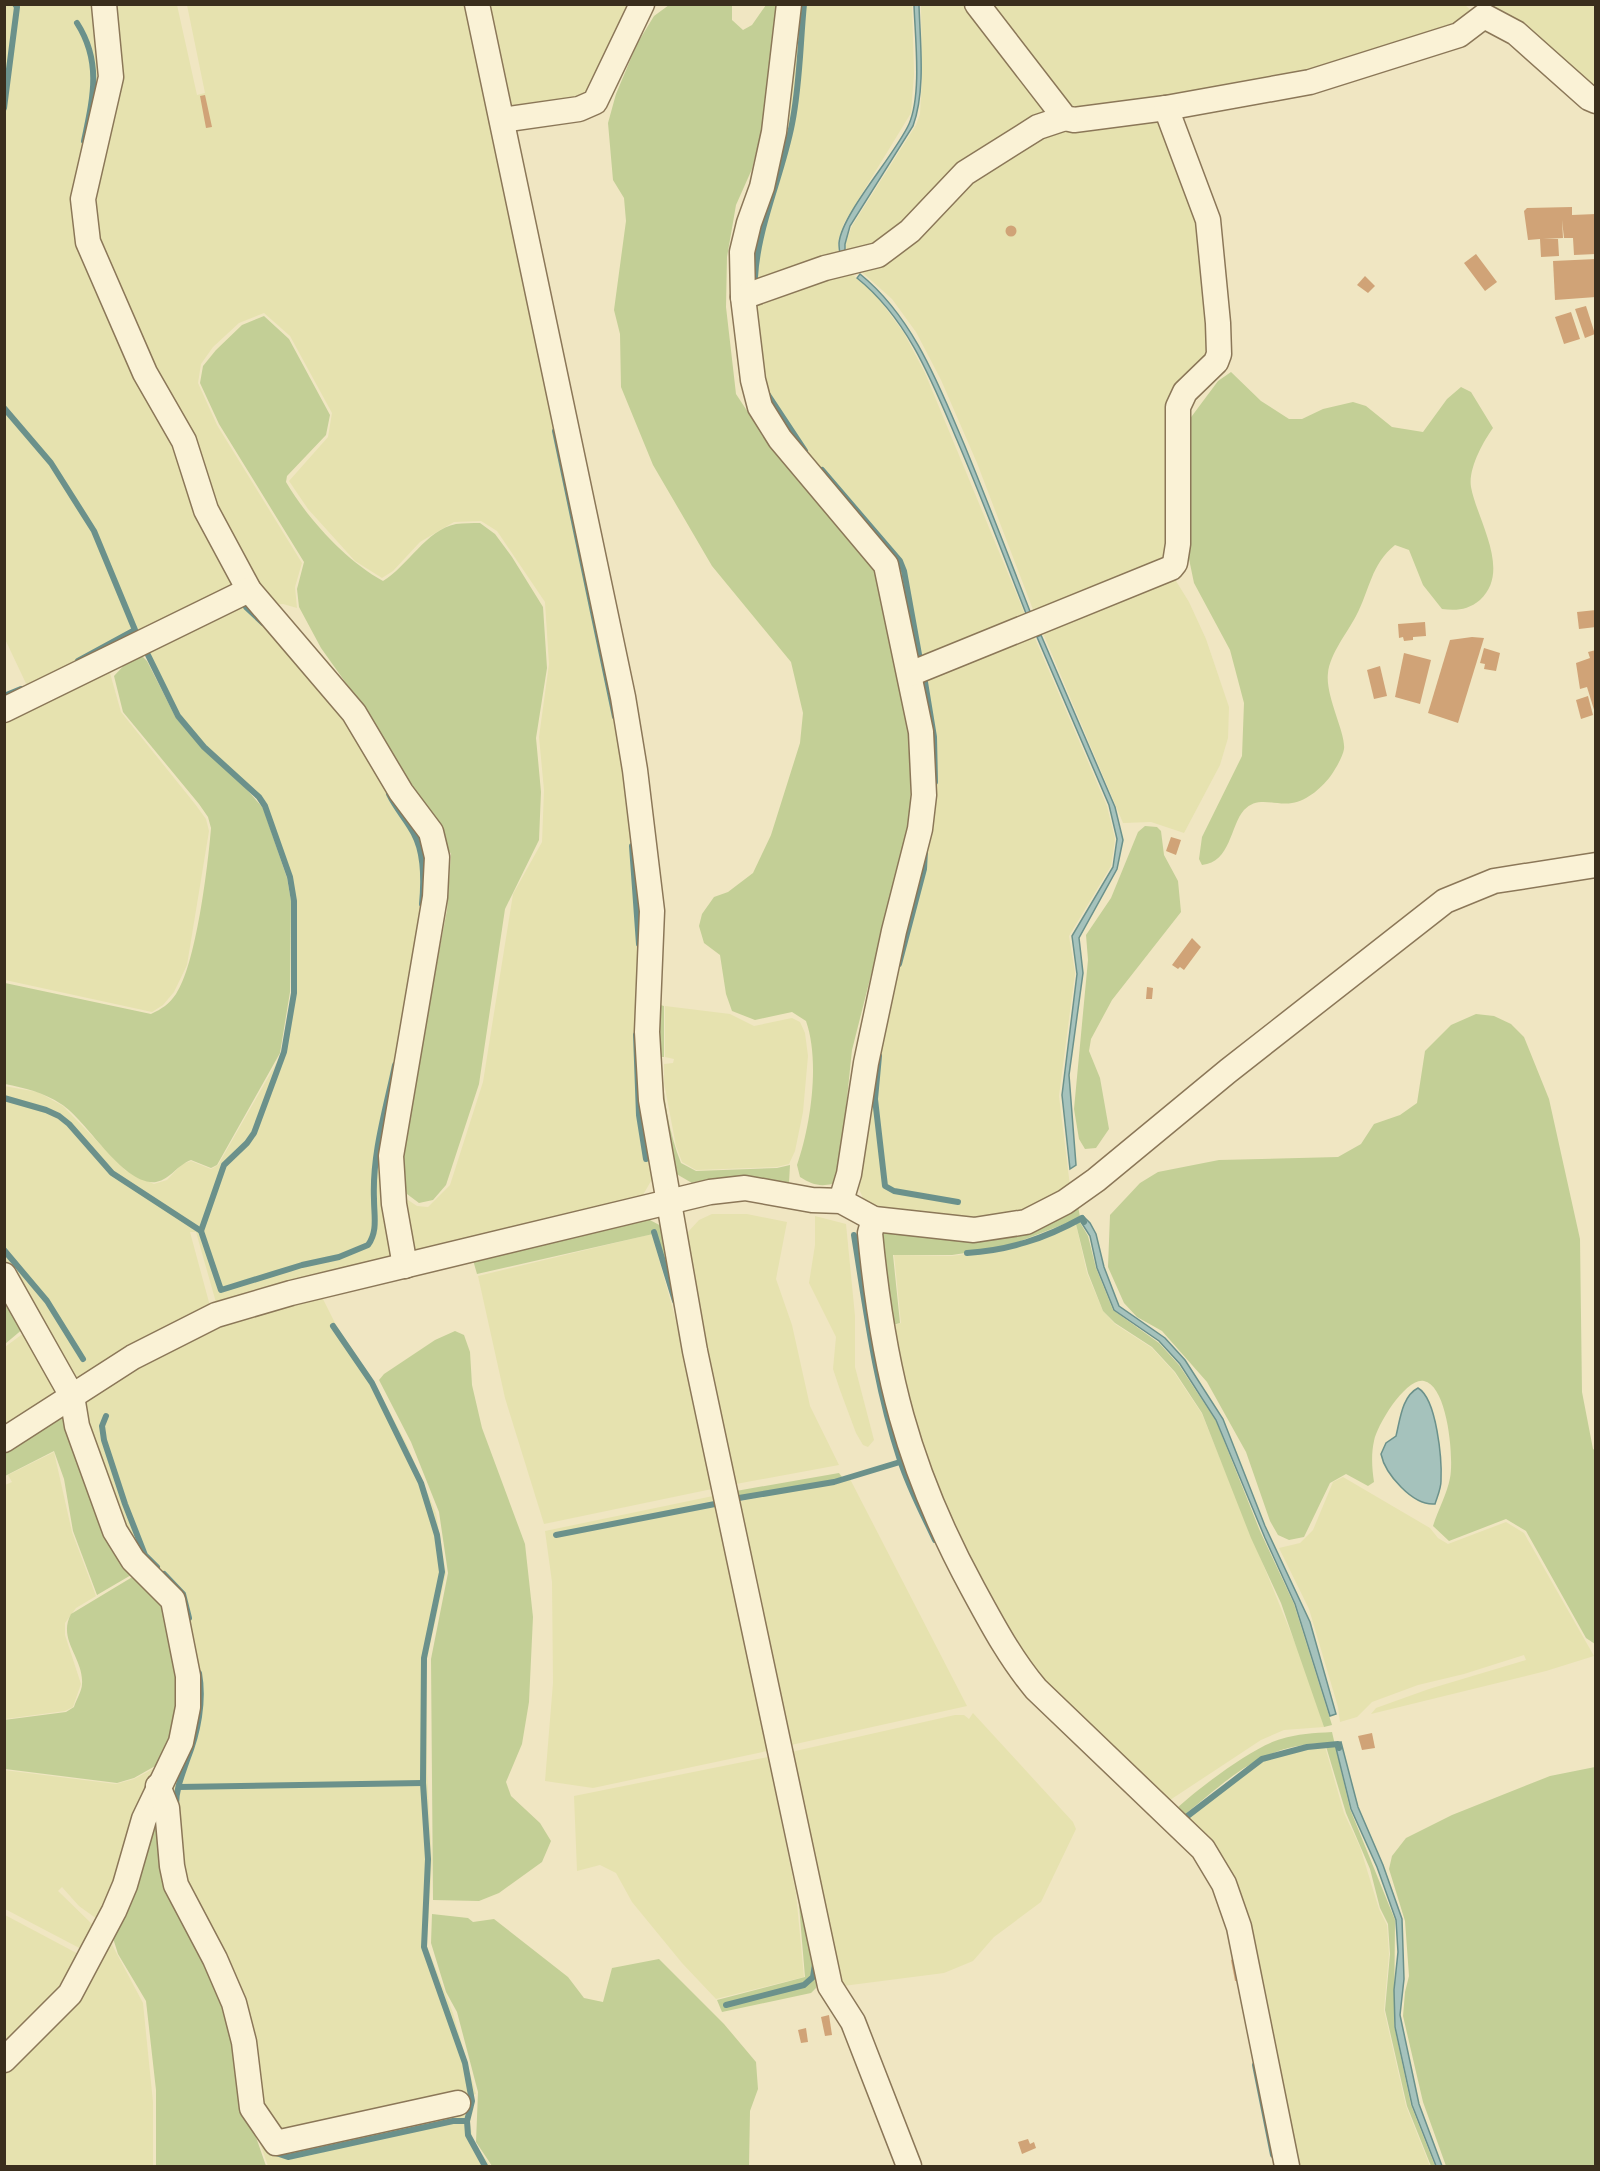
<svg xmlns="http://www.w3.org/2000/svg" width="1600" height="2171" viewBox="0 0 1600 2171" font-family="Bitter,serif">
  <style>
    .farmland { fill: #e6e2af }
    .green { fill: #c3cf96 }
    .water { fill: #a5c2bc; stroke: #6b918b; stroke-width: 1.5 }
    .lines { fill: none; stroke-linecap: round; stroke-linejoin: round }
    .stream { stroke: #6b918b; stroke-width: 6 }
    .building { fill: #d0a377 }
    .minor-casing { stroke: #8b7758; stroke-width: 27 }
    .minor { stroke: #faf2d6; stroke-width: 24 }
  </style>
  <rect width="100%" height="100%" fill="#f0e6c2"/>
  <g class="farmland">
    <polygon points="109,4 177,5 197,95 205,93 187,5 472,5 571,478 643,871 655,1174 643,1195 411,1253 402,1196 417,1206 428,1207 450,1185 483,1082 513,894 542,842 544,790 539,737 549,664 545,602 497,531 481,521 454,522 420,542 393,571 382,578 355,561 308,509 289,481 328,437 332,413 290,336 264,313 239,323 213,347 201,364 198,383 217,425 302,563 295,587 297,608 283,604 270,605 254,583 90,239"/>
    <polygon points="1464,4 1477,16 1318,77 1075,116 981,5"/>
    <polygon points="4,5 93,5 105,37 80,200 241,584 31,694 4,637"/>
    <polygon points="481,5 638,5 587,101 508,111"/>
    <polygon points="795,5 912,5 914,74 911,113 844,223 838,241 839,262 752,290 745,268"/>
    <polygon points="921,5 972,5 1052,110 905,231 847,259 846,242 852,226 916,125 920,114 922,80"/>
    <polygon points="1474,5 1594,5 1595,97 1482,11"/>
    <polygon points="1160,113 1203,217 1215,354 1190,382 1172,559 1037,620 977,463 941,380 916,332 892,299 854,265 1040,132"/>
    <polygon points="844,267 876,295 904,333 925,373 1029,624 915,666 765,409 749,300"/>
    <polygon points="1167,574 1176,581 1189,602 1206,639 1229,707 1228,738 1220,765 1184,833 1151,822 1123,823 1040,626"/>
    <polygon points="245,597 313,670 429,834 397,1257 217,1306 196,1232 190,1232 210,1306 78,1380 73,1380 5,1268 4,1086 38,1092 63,1106 126,1171 154,1184 167,1180 182,1164 191,1161 211,1169 218,1165 282,1053 288,1029 292,992 292,901 288,878 264,807 244,784 203,748 177,717 142,647"/>
    <polygon points="1031,629 1107,806 1115,839 1111,866 1069,936 1075,973 1059,1096 1070,1186 1040,1203 1015,1213 982,1219 877,1207 865,1203 857,1184 857,1170 920,847 919,683"/>
    <polygon points="108,666 121,712 195,804 206,819 209,831 187,965 174,992 163,1005 152,1012 5,980 4,714"/>
    <polygon points="665,1006 730,1014 754,1026 792,1018 800,1022 805,1033 808,1056 803,1112 795,1151 789,1164 777,1167 696,1170 682,1162 676,1146 664,1083 664,1064 673,1063 674,1059 665,1057"/>
    <polygon points="712,1214 747,1214 787,1222 776,1279 792,1325 810,1406 839,1465 736,1484 729,1481 687,1233 699,1220"/>
    <polygon points="815,1216 846,1224 855,1316 855,1367 874,1440 868,1447 863,1445 856,1433 840,1390 833,1369 836,1337 809,1283 815,1245"/>
    <polygon points="1075,1220 1087,1273 1103,1311 1115,1324 1152,1348 1174,1372 1202,1414 1304,1665 1324,1727 1284,1730 1261,1740 1167,1802 1036,1683 933,1499 886,1328 901,1323 894,1255 952,1256 1006,1248"/>
    <polygon points="652,1234 675,1317 712,1489 544,1524 505,1398 478,1276"/>
    <polygon points="322,1297 336,1325 375,1384 407,1445 436,1513 446,1573 427,1659 427,1772 432,1861 427,1946 453,2013 476,2094 460,2100 273,2133 186,1899 143,1564 93,1460 85,1400 162,1351 238,1318"/>
    <polygon points="32,1327 57,1390 5,1425 5,1347"/>
    <polygon points="54,1452 72,1532 96,1596 76,1608 65,1623 65,1635 81,1684 73,1707 65,1711 5,1719 5,1485 12,1482 8,1475"/>
    <polygon points="1343,1477 1430,1528 1438,1538 1448,1544 1506,1522 1524,1533 1594,1656 1546,1671 1371,1714 1376,1708 1429,1689 1526,1660 1524,1655 1464,1674 1418,1685 1372,1702 1357,1717 1340,1722 1338,1707 1309,1609 1279,1548 1300,1543 1313,1530 1333,1482"/>
    <polygon points="850,1479 967,1706 791,1745 787,1744 731,1503"/>
    <polygon points="713,1496 767,1751 593,1788 545,1781 553,1683 552,1582 545,1531"/>
    <polygon points="973,1713 1073,1822 1076,1829 1041,1902 994,1937 973,1961 944,1973 843,1986 839,1983 791,1752 955,1715 964,1715 969,1719"/>
    <polygon points="1324,1743 1344,1813 1360,1847 1379,1909 1387,1925 1389,1954 1384,2010 1406,2106 1430,2166 1289,2166 1242,1920 1179,1820 1262,1757 1308,1745"/>
    <polygon points="768,1757 796,1893 804,1977 716,1999 682,1963 632,1902 616,1873 600,1865 577,1871 574,1796"/>
    <polygon points="164,1763 134,1842 97,1919 79,1906 62,1887 58,1891 94,1926 87,1952 5,1909 4,1770 116,1784 134,1779"/>
    <polygon points="5,1915 84,1957 68,1987 5,2055"/>
    <polygon points="109,1939 143,2003 153,2102 153,2166 5,2166 5,2065"/>
    <polygon points="461,2106 474,2107 470,2122 473,2142 491,2166 268,2166 250,2115 272,2147"/>
  </g>
  <g class="green">
    <path d="M669 5H732V20L743 30 752 25 766 5H781L771 92 752 169 736 205 727 257 726 307 736 394 767 441 793 475 833 517 875 568 910 742 911 817 852 1050 839 1175 832 1184C819 1187 811 1184 800 1177L797 1165C811 1125 820 1061 806 1021L792 1012 755 1020 732 1011 726 994 720 955 704 943 699 926 702 914 714 897 728 892 753 873 771 835 800 743 803 713 791 662 712 566 653 465 621 387 620 334 614 310 626 221 624 198 613 180 608 123 616 94 637 44 654 16Z"/>
    <path d="M264 316 289 339 330 415 326 435 287 476 286 482C308 519 345 560 383 581 408 566 426 530 456 524 464 523 472 523 480 523L495 534 512 557 543 607 547 668 536 738 541 792 539 840 505 909 479 1084 446 1185 433 1200 419 1203 407 1194 402 1180V1146L447 910 451 854 373 721 321 648 299 607 297 589 304 562 219 424 200 383 203 366 216 350 242 325Z"/>
    <path d="M1231 372 1261 401 1289 419H1302L1323 409 1353 402 1366 406 1392 427 1423 432 1447 399 1461 387 1471 392 1493 428C1483 442 1468 469 1471 487 1477 520 1512 571 1480 600 1468 610 1456 611 1442 609L1423 585 1409 550 1395 545C1371 564 1370 590 1356 616 1347 633 1330 654 1328 673 1325 696 1346 733 1344 749 1343 756 1336 768 1332 774 1323 787 1307 801 1292 803 1275 806 1258 795 1244 810 1230 826 1231 862 1202 865L1199 859 1202 837 1242 756 1244 703 1230 650 1194 583 1189 559 1186 424 1218 381Z"/>
    <path d="M141 655 147 661 176 718 203 749 243 785 263 808 287 878 291 901 290 992 280 1053 217 1165 211 1168 191 1160C177 1165 171 1179 156 1182 123 1186 87 1120 61 1104 43 1092 25 1088 5 1084V983L151 1014C162 1009 169 1004 176 994 196 965 208 866 211 828L208 817 199 804 123 712 114 676 128 661Z"/>
    <polygon points="1145,826 1157,827 1161,831 1164,855 1178,881 1181,912 1112,1000 1091,1039 1089,1051 1100,1078 1109,1129 1096,1148 1085,1149 1079,1139 1074,1109 1088,960 1086,935 1111,898 1138,832"/>
    <polygon points="653,1003 664,1006 664,1057 652,1057"/>
    <path d="M1476 1014 1494 1016 1511 1024 1524 1037 1549 1099 1580 1239 1582 1392 1593 1449 1596 1451 1595 1644 1586 1638 1526 1531 1506 1519 1449 1541 1433 1526C1438 1510 1447 1494 1450 1478 1454 1459 1448 1386 1424 1381 1406 1377 1377 1425 1374 1441 1371 1454 1372 1469 1374 1482L1368 1486 1346 1474 1330 1483 1304 1537 1289 1540 1278 1535 1270 1521 1246 1452 1207 1382 1162 1331 1137 1317 1124 1303 1108 1267 1110 1215 1140 1183 1158 1172 1219 1160 1338 1157 1361 1144 1374 1124 1400 1115 1417 1103 1425 1051 1451 1025Z"/>
    <path d="M653 1065H662C663 1097 669 1133 681 1163L696 1171 777 1168 790 1165 789 1183 735 1178 692 1183 673 1172Z"/>
    <path d="M1078 1206 1080 1217 1078 1219 1088 1236 1096 1268 1113 1310 1159 1343 1179 1365 1216 1421 1260 1531 1294 1604 1332 1725 1324 1727 1281 1603 1251 1538 1202 1413 1175 1372 1152 1347 1115 1323 1103 1311 1088 1273 1075 1220 1005 1247 952 1255H893L900 1323 886 1327 878 1237 886 1230C902 1229 920 1236 936 1238 994 1247 1028 1232 1078 1206Z"/>
    <polygon points="648,1219 665,1228 712,1489 675,1311 653,1234 477,1274 473,1260"/>
    <polygon points="4,1291 24,1328 5,1344 4,1344"/>
    <polygon points="455,1331 464,1335 470,1352 472,1385 482,1428 525,1544 533,1617 529,1702 522,1744 506,1782 511,1796 540,1823 551,1841 542,1862 499,1893 479,1901 433,1900 431,1659 448,1573 439,1512 411,1442 379,1380 384,1374 435,1340"/>
    <polygon points="67,1413 138,1571 97,1595 73,1531 64,1479 54,1451 5,1476 5,1453"/>
    <polygon points="839,1473 845,1481 732,1502 736,1491"/>
    <path d="M139 1573 158 1589 184 1692 164 1761 134 1778 117 1783 5 1769 4 1720 66 1712 74 1707C76 1700 82 1691 82 1684 84 1658 57 1640 71 1614Z"/>
    <path d="M1332 1732 1350 1809 1395 1920 1394 2025 1411 2105 1435 2166H1431L1407 2106 1385 2010 1390 1954 1388 1924 1380 1908 1370 1869 1346 1813 1325 1743C1258 1745 1229 1780 1179 1819L1176 1809C1199 1788 1252 1747 1281 1739 1297 1734 1314 1733 1332 1732Z"/>
    <polygon points="769,1756 771,1757 819,1976 816,1988 811,1993 722,2012 717,2000 805,1977 798,1893"/>
    <polygon points="1595,1767 1595,2166 1446,2166 1423,2102 1403,2016 1405,1992 1409,1976 1405,1921 1389,1869 1392,1856 1406,1838 1452,1815 1550,1776"/>
    <polygon points="153,1806 219,1976 248,2114 266,2166 156,2166 156,2090 146,2001 118,1954 112,1935"/>
    <polygon points="432,1914 468,1918 473,1922 494,1919 568,1977 584,1998 603,2002 612,1968 659,1959 724,2024 756,2062 758,2089 750,2111 749,2166 492,2166 476,2142 478,2092 457,2012 446,1992 431,1943"/>
  </g>
  <g class="water">
    <path d="M914 5H919C920 42 926 90 913 126L850 226 845 244V260L841 261C840 255 839 249 839 243 842 213 895 155 909 124 922 94 915 37 914 5Z"/>
    <path d="M860 274C913 317 938 383 964 444 987 500 1009 557 1031 614L1027 616C1004 557 982 498 957 440 932 381 908 319 857 278Z"/>
    <polygon points="1041,635 1115,807 1123,840 1117,869 1079,938 1083,973 1069,1075 1076,1165 1070,1169 1062,1095 1077,974 1072,936 1113,867 1117,839 1109,805 1037,637"/>
    <polygon points="1083,1216 1090,1223 1096,1234 1104,1267 1119,1306 1165,1338 1185,1360 1223,1419 1265,1526 1310,1622 1336,1714 1330,1716 1295,1604 1265,1538 1216,1420 1180,1364 1159,1341 1114,1310 1097,1268 1090,1236 1079,1219"/>
    <path d="M1418 1388C1437 1399 1442 1460 1441 1481 1441 1489 1437 1497 1435 1504 1413 1506 1385 1474 1381 1454L1386 1443 1396 1436C1400 1420 1402 1396 1418 1388Z"/>
    <polygon points="1341,1742 1358,1807 1383,1865 1402,1919 1404,1979 1400,2015 1419,2104 1442,2166 1436,2166 1412,2105 1395,2027 1394,1990 1398,1952 1396,1920 1377,1867 1351,1809 1335,1744"/>
  </g>
  <g class="lines">
    <g class="stream">
      <path d="M77 23C102 62 93 98 84 141"/>
      <polyline points="4,108 17,7 15,4"/>
      <path d="M755 277C758 225 782 176 792 124 800 84 800 45 804 4"/>
      <polyline points="768,395 805,451"/>
      <polyline points="4,408 51,463 94,531 135,630 78,661"/>
      <polyline points="555,431 615,717"/>
      <polyline points="822,470 900,561 904,571 920,660"/>
      <polyline points="246,607 263,623"/>
      <polyline points="148,655 178,716 204,747 259,797 265,806 290,877 294,901 294,993 284,1052 254,1133 247,1143 224,1165 201,1231"/>
      <polyline points="925,682 934,737 935,782"/>
      <polyline points="4,696 21,689"/>
      <path d="M389 794C396 809 407 820 414 834 425 854 424 883 422 904"/>
      <polyline points="632,846 639,944"/>
      <polyline points="899,964 924,869 925,851"/>
      <polyline points="636,1035 639,1115 646,1159"/>
      <polyline points="879,1056 875,1099 885,1186 894,1191 958,1202"/>
      <path d="M4 1098 46 1110 59 1116 69 1124 112 1173 201 1231 221 1290 302 1265 339 1257 368 1245C378 1231 374 1216 374 1199 372 1154 386 1109 395 1065"/>
      <polyline points="654,1232 675,1301"/>
      <path d="M854 1235C866 1310 876 1388 900 1460 909 1488 923 1514 935 1540"/>
      <polyline points="4,1250 47,1301 83,1359"/>
      <path d="M967 1253C1009 1250 1044 1239 1082 1218L1084 1222"/>
      <polyline points="333,1326 372,1383 421,1483 437,1535 442,1572 424,1658 423,1783 428,1859 424,1947 465,2063 472,2101 467,2121 468,2135 485,2166"/>
      <polyline points="106,1416 102,1426 104,1440 125,1504 145,1555 157,1567"/>
      <polyline points="733,1499 834,1482 900,1462"/>
      <polyline points="556,1535 720,1503"/>
      <polyline points="164,1574 183,1594 189,1618"/>
      <polyline points="179,1787 423,1783"/>
      <path d="M176 1805C176 1789 182 1775 187 1760 198 1733 204 1701 199 1673"/>
      <polyline points="1181,1821 1262,1759 1307,1747 1338,1744 1339,1748"/>
      <polyline points="726,2005 804,1985 813,1977 815,1964"/>
      <polyline points="1255,2065 1273,2155"/>
      <polyline points="270,2151 288,2157 453,2121 467,2121"/>
    </g>
  </g>
  <g class="building">
    <polygon points="205,95 212,127 206,128 200,96"/>
    <polygon points="1572,207 1572,215 1596,214 1596,254 1574,255 1573,238 1564,238 1562,220 1563,238 1543,239 1558,239 1559,256 1541,257 1540,239 1528,240 1524,211 1527,208"/>
    <circle cx="1011" cy="231" r="5.5"/>
    <polygon points="1476,254 1497,282 1485,291 1464,263"/>
    <polygon points="1596,259 1596,297 1555,300 1553,261"/>
    <polygon points="1365,276 1375,286 1368,293 1357,285"/>
    <polygon points="1586,306 1595,334 1585,338 1575,309"/>
    <polygon points="1571,312 1580,339 1564,344 1555,317"/>
    <polygon points="1596,610 1596,627 1579,629 1577,612"/>
    <polygon points="1425,622 1426,636 1413,637 1413,640 1404,641 1403,637 1399,638 1398,624"/>
    <polygon points="1472,637 1484,638 1458,723 1428,713 1450,640"/>
    <polygon points="1484,648 1500,653 1496,671 1484,669 1485,664 1480,663"/>
    <polygon points="1596,650 1596,713 1595,713 1587,687 1580,689 1576,663 1590,658 1588,652"/>
    <polygon points="1404,653 1431,660 1420,704 1395,697"/>
    <polygon points="1380,666 1387,696 1374,699 1367,670"/>
    <polygon points="1588,696 1593,715 1581,719 1576,700"/>
    <polygon points="1171,837 1181,840 1176,855 1166,851"/>
    <polygon points="1192,938 1201,947 1184,970 1180,967 1178,969 1172,965"/>
    <polygon points="1147,987 1153,988 1152,999 1146,999"/>
    <polygon points="1372,1733 1375,1748 1362,1750 1358,1736"/>
    <polygon points="1233,1959 1237,1981 1235,1981 1231,1960"/>
    <polygon points="829,2015 832,2035 825,2036 821,2017"/>
    <polygon points="806,2028 808,2042 801,2043 798,2030"/>
    <polygon points="1028,2139 1030,2144 1034,2142 1036,2148 1022,2154 1018,2142"/>
  </g>
  <g class="lines">
    <g class="minor-casing">
      <g id="minor">
        <polyline points="104,4 111,77 83,199 88,242 145,373 184,441 206,510 249,590 354,713 401,792 431,832 437,857 435,897 391,1156 394,1204 405,1266"/>
        <polyline points="477,4 623,697 635,770 652,911 647,1032 651,1100 695,1351 830,1986 853,2022 909,2166"/>
        <polyline points="789,4 774,132 762,187 749,223 742,252 743,297 753,380 760,407 780,439 886,565 921,732 924,795 920,829 894,931 866,1063 849,1174 841,1201"/>
        <polyline points="977,4 1065,118 1074,120 1166,108 1310,82 1459,35 1484,16 1516,33 1589,98 1596,101"/>
        <polyline points="502,120 579,109 595,102 642,4"/>
        <polyline points="743,297 825,268 878,255 910,231 965,173 1038,127 1065,118"/>
        <polyline points="910,674 1171,568 1175,563 1178,544 1178,407 1185,392 1216,362 1219,354 1218,323 1208,220 1166,108"/>
        <polyline points="4,710 249,590"/>
        <path d="M874 1219 870 1233C883 1369 907 1468 973 1589 992 1624 1010 1658 1036 1689L1203 1849 1224 1884 1239 1927 1287 2166"/>
        <polyline points="4,1275 72,1396 77,1426 115,1531 133,1560 173,1600 188,1676 188,1707 181,1742 144,1819 125,1885 114,1911 70,1994 4,2060"/>
        <polyline points="4,1440 133,1357 216,1315 291,1293 710,1192 745,1188 812,1200 841,1201 874,1219 974,1230 1026,1222 1065,1202 1096,1180 1228,1071 1445,901 1494,881 1596,865"/>
        <polyline points="158,1786 167,1808 172,1866 176,1885 215,1959 234,2003 244,2042 252,2108 276,2143 458,2103"/>
      </g>
    </g>
    <use href="#minor" class="minor"/>
  </g>
  <rect width="1600" height="2171" fill="none" stroke="#3a2e1d" stroke-width="12"/>
</svg>
